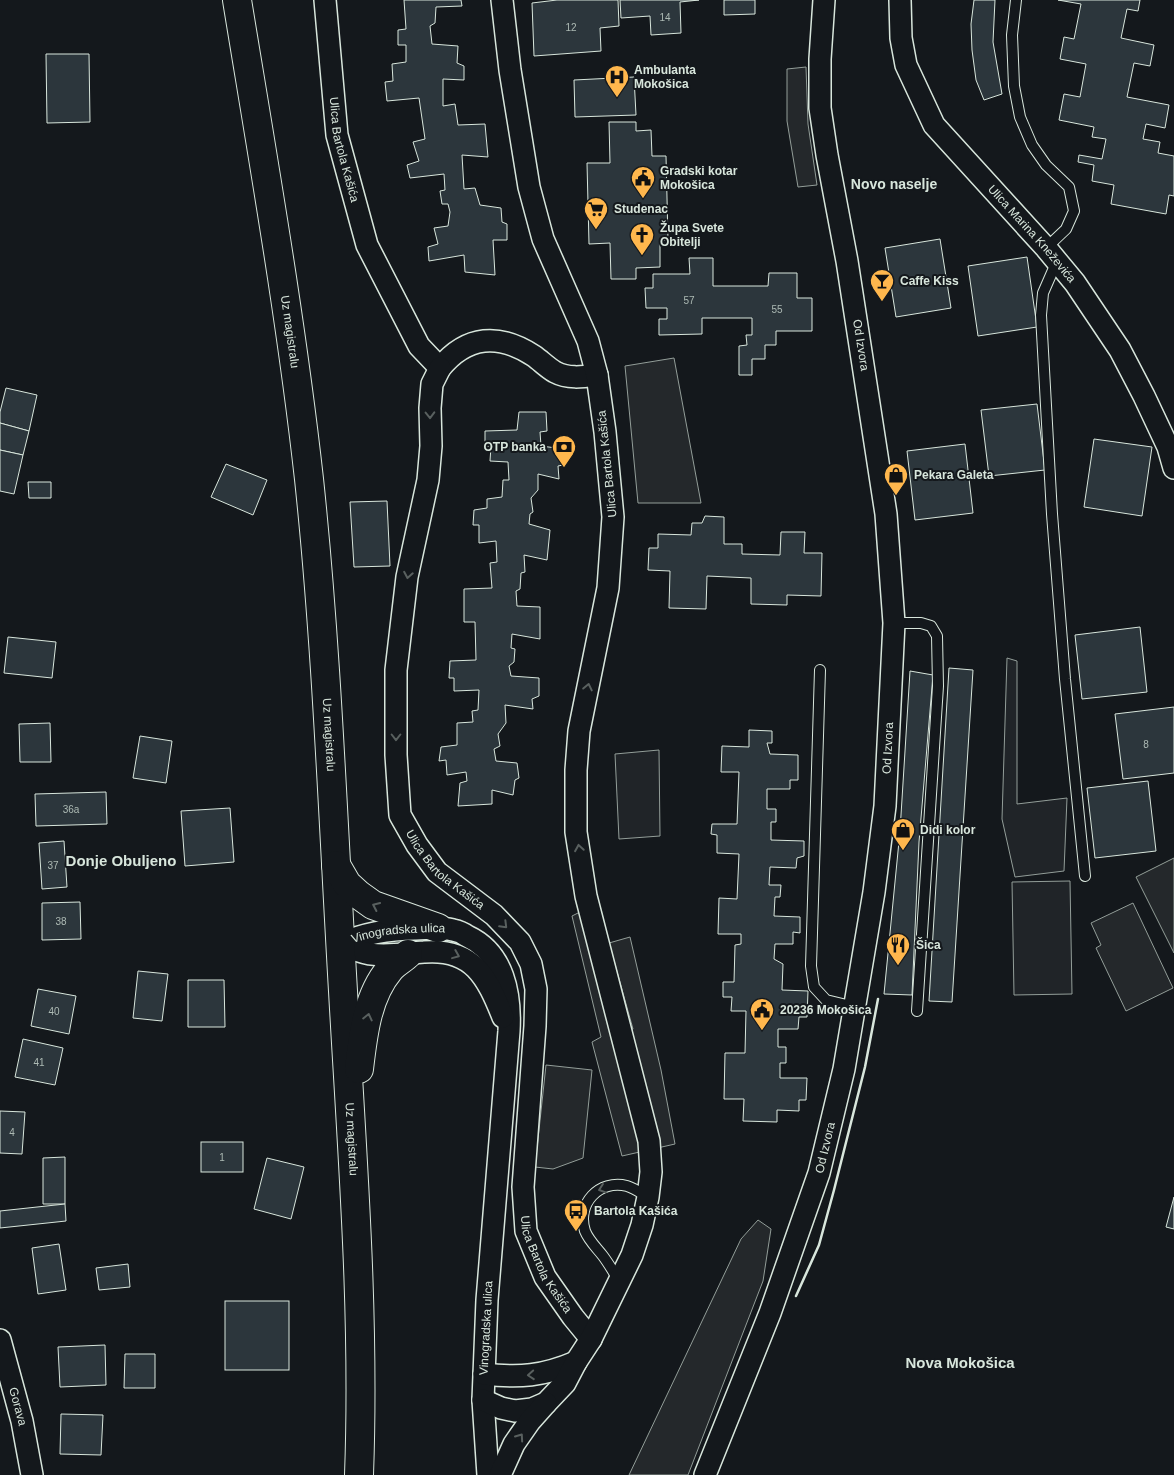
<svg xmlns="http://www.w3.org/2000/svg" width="1174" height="1475" viewBox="0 0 1174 1475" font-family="Arial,sans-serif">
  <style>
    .green { fill: #202428; stroke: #939e99 }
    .parking { fill: #24282b; stroke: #939e99 }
    .building { fill: #2c363c; stroke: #d8e6dc }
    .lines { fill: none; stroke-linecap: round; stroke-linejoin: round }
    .service-casing { stroke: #d8e6dc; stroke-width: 12 }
    .minor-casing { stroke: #d8e6dc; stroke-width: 24 }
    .secondary-casing { stroke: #d8e6dc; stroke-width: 30 }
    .service { stroke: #14181c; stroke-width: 10 }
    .minor { stroke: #14181c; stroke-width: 21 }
    .secondary { stroke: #14181c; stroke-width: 28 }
    .wall { stroke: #d8e6dc; stroke-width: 2.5 }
    .oneway { stroke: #59605f }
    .labels { text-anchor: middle; stroke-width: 4; stroke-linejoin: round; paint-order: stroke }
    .number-label { font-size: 10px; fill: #adbab4 }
    .poi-label { font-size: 12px; font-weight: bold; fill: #d8e6dc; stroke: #14181c; text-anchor: start }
    .street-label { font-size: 12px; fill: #d8e6dc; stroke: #14181c }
    .neighbourhood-label { font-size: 14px; font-weight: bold; fill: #d8e6dc; stroke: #14181c }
    .quarter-label { font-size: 15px; font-weight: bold; fill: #d8e6dc; stroke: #14181c }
  </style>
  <rect width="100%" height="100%" fill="#14181c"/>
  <g class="green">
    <polygon points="1007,658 1017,661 1017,804 1067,798 1064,871 1015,877 1002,819"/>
    <polygon points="659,750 660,836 619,839 615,754"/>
    <polygon points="1070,881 1072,994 1014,995 1012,882"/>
  </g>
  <g class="parking">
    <polygon points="806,67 808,124 817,185 798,187 787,121 787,69"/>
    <polygon points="674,358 701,503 638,503 625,366"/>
    <polygon points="1174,858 1174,953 1136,877"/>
    <polygon points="1133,903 1173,988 1126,1011 1096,948 1101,945 1091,923"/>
    <polygon points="580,912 613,1036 633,1029 609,943 630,937 661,1070 675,1144 622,1156 592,1042 601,1037 572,916"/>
    <polygon points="546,1065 592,1070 583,1158 553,1169 535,1167"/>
    <polygon points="758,1220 771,1229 763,1281 688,1475 629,1475 741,1239"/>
  </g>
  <g class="building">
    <polygon points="404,0 461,0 462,6 436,7 435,23 430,26 432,44 458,46 457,63 464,66 464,80 443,79 443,106 455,104 458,125 485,124 488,157 462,155 464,189 475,188 480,205 501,208 502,222 507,224 507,240 493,240 495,275 465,272 464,255 429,261 428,247 438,244 434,228 448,226 450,212 448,204 442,204 440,191 445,190 444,174 410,178 407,165 419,161 413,142 425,139 419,98 387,101 385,82 393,81 392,64 406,62 406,45 398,45 398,30 406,29"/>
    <polygon points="557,0 618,0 619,26 600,28 601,51 534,56 532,3"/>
    <polygon points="620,0 699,0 680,2 681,33 651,35 650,16 621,18"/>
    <polygon points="724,0 755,0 755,14 724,15"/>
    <polygon points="974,0 995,0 993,42 1002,94 984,100 976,80 972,50 971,24"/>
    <polygon points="1058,0 1140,0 1138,11 1127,9 1121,38 1154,45 1150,66 1134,63 1127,97 1169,105 1165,128 1146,124 1143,139 1160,142 1158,153 1174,156 1174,196 1169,195 1166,214 1111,204 1114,185 1092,181 1094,165 1078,162 1079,155 1102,159 1106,139 1092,137 1094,127 1059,120 1064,94 1080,97 1086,64 1060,59 1064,37 1074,39 1081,4"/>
    <polygon points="46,54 89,54 90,122 47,123"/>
    <polygon points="634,77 636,115 575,117 574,80"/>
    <polygon points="609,122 636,122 636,131 651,130 652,156 666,156 668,240 660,241 660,267 636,268 636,279 611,279 610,243 589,244 587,163 610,163"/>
    <polygon points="940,239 951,308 896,317 885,248"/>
    <polygon points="1027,257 1037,327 978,336 968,266"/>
    <polygon points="689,258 713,258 713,286 768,286 769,273 797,273 797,298 812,298 812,331 776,331 776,345 765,345 765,359 752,359 752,375 739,375 739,346 747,345 746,335 752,335 752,318 702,318 702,334 659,335 659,319 667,319 667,308 646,308 645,288 653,288 653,274 690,274"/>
    <polygon points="6,388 37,395 29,431 0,423 0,412"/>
    <polygon points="1037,404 1045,470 989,476 981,410"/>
    <polygon points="519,412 546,412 547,431 540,432 541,446 564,449 563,465 558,466 559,479 538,474 538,490 531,498 533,512 530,514 529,524 550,530 547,560 524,555 525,572 521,573 520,589 516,591 517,606 540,607 540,639 512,634 511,648 515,649 514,662 509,666 511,676 539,678 539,696 532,699 533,709 505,705 506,723 498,734 500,746 494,749 496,761 517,763 519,778 515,780 513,795 492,790 492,804 458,806 460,783 467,781 466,772 447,775 446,760 439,761 441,747 457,745 457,723 473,722 472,711 478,710 479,690 454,691 454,678 449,678 450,661 476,660 475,622 464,622 464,589 492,588 490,563 497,562 496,541 479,543 479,525 473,525 474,510 487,508 487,499 502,497 503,480 509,480 508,462 490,461 491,446 485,447 485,431 517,430"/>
    <polygon points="0,423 29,431 23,455 0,450"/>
    <polygon points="1094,439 1152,447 1142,516 1084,507"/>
    <polygon points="965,444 973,513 915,520 907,451"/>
    <polygon points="0,450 23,455 14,494 0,491"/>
    <polygon points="226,464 267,480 253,515 211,497"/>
    <polygon points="28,482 51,482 51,498 29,498"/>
    <polygon points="387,501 390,566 354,567 350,502"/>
    <polygon points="705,516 724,517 724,544 742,544 742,554 780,555 781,532 805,532 804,553 822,553 821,596 787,595 787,605 751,604 751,578 707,576 706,609 669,608 670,571 648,570 649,548 658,548 658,534 691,535 692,523 702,523"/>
    <polygon points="1140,627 1147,692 1082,699 1075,635"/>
    <polygon points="8,637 56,642 52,678 4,673"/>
    <polygon points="949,668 973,670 952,1002 929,1001"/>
    <polygon points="910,671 933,675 919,842 912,995 884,994 900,831"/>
    <polygon points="1174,707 1174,773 1123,779 1115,714"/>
    <polygon points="50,723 51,762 20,762 19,724"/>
    <polygon points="749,730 772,731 772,743 767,743 770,754 798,755 798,780 790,780 790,789 767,789 767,809 776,809 776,822 771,822 771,840 804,841 804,856 797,858 796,868 770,867 769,885 781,885 780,897 775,897 774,916 800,917 800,933 793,932 793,944 775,944 774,959 783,964 782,990 808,991 807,1017 799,1017 798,1029 778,1029 778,1047 786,1047 786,1063 780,1063 780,1078 807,1078 806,1100 799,1100 799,1111 777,1110 777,1122 743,1121 744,1099 724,1099 725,1053 745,1053 746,1011 731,1011 732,997 723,997 723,982 734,982 735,945 741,944 741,934 718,934 719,898 737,899 739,854 717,853 717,835 711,834 712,824 737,824 739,772 721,772 722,746 749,747"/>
    <polygon points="140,736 172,741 166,783 133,778"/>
    <polygon points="1148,781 1156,851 1095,858 1087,788"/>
    <polygon points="106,792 107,824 36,826 35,794"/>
    <polygon points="230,808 234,862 185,866 181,811"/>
    <polygon points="64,841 67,887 42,889 39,843"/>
    <polygon points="80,902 81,939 42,940 42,903"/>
    <polygon points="138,971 168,974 162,1021 133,1018"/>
    <polygon points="188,980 224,980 225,1027 188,1027"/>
    <polygon points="38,989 76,996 69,1034 31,1026"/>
    <polygon points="23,1039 63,1048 55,1085 15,1077"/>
    <polygon points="0,1111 25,1112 22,1154 0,1153"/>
    <rect x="201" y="1142" width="42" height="30"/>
    <polygon points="65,1157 65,1204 43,1204 43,1158"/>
    <polygon points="267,1158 304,1167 291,1219 254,1209"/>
    <polygon points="1174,1197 1174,1229 1166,1227"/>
    <polygon points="65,1204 66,1221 0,1228 0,1211"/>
    <polygon points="59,1244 66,1290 38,1294 32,1248"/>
    <polygon points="128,1264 130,1287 99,1290 96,1268"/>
    <rect x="225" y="1301" width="64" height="69"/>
    <polygon points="105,1345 106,1385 60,1387 58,1347"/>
    <polygon points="125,1354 155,1354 155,1388 124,1388"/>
    <polygon points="61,1414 103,1415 101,1455 60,1454"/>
  </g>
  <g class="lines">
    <g class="service-casing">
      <g id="service">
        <polyline points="1016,0 1012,35 1014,86 1020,117 1032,145 1046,165 1069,187 1074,211 1066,229 1046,248"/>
        <polyline points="1057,261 1043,293 1041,315 1052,514 1065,679 1085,876"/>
        <polyline points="894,623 921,623 931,626 937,636 938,686 917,1011"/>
        <polyline points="820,670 811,966 814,987 826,1000 855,1007"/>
        <path d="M620 1282C614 1273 609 1264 603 1256 597 1248 589 1241 585 1231 576 1204 599 1179 627 1186 634 1188 641 1193 648 1197"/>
      </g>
    </g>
    <g class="minor-casing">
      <g id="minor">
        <path id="s1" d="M325 0 337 135 367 245 419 346 440 368C467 335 499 333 534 356 541 361 548 368 555 372 568 379 582 377 597 375"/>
        <path id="s2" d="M900 0 901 38 906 65 934 125 1046 248 1075 283 1120 350 1144 396 1168 447 1174 468"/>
        <path id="s3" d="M440 368 432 384 430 408 431 446 428 480 407 577 396 670V755L400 815 417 845 437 872 494 915 520 942 531 964 536 989 535 1026 523 1187 526 1231 545 1277 573 1317 591 1339"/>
        <path id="s4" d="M340 944C365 933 389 929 415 929 428 928 441 927 453 930 458 931 463 933 467 936 504 953 511 994 509 1031L487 1300 483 1400 488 1475"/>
        <path d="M340 944C350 948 360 952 370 954 388 957 406 953 424 952 473 948 487 977 503 1017"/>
        <path id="s5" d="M0 1340 22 1421 32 1475"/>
        <path d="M484 1374C520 1378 543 1376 576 1362"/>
        <polyline points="483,1400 501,1408 515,1411 532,1409 546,1403 565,1383 576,1362 591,1339 632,1255 642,1225 648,1197 651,1172 649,1141 586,896 576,832 576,770 579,731 608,588 613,517 605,432 597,375 588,341 543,239 529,187 510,70 502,0"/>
        <polyline points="500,1475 514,1444 530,1421 546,1403"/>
        <path id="s6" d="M705 1475 770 1313 819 1173 844 1069 874 892 885 806 894 623 886 514 847 261 827 155 820 108V59L824 0"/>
      </g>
    </g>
    <g class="secondary-casing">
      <g id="secondary">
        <path id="s7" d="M237 0C263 159 291 318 309 479 327 649 333 821 343 991 352 1153 365 1313 359 1475"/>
        <polyline points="336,865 347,884 359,895 373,905 438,928"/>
        <path d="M359 1069C363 1035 367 996 390 969 395 963 403 959 408 954"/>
      </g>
    </g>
    <use href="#service" class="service"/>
    <use href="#minor" class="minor"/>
    <use href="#secondary" class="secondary"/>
    <polyline class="wall" points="796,1296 819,1245 834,1190 865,1067 878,999"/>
  </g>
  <defs><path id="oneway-chevron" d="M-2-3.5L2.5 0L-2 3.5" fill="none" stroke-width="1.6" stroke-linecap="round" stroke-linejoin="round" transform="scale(1.25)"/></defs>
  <g class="oneway">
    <use href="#oneway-chevron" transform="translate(430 415) rotate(89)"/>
    <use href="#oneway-chevron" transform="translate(408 575) rotate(100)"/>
    <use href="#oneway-chevron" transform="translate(588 687) rotate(-78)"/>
    <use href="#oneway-chevron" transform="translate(396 737) rotate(90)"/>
    <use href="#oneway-chevron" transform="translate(579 848) rotate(-99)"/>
    <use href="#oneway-chevron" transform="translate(376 906) rotate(-155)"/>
    <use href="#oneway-chevron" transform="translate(504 925) rotate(45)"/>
    <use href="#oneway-chevron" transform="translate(456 955) rotate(22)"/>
    <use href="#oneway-chevron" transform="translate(368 1017) rotate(-77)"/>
    <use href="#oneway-chevron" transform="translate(602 1189) rotate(161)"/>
    <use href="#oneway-chevron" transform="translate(531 1375) rotate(176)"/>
    <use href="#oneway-chevron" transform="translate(520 1437) rotate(-55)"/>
  </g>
  <defs>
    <g id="hospital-pin" transform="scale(1.25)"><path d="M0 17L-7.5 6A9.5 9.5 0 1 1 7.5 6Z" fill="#ffb74d" stroke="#14181c"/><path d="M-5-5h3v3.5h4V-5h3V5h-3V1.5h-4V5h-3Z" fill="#111"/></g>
    <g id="civic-pin" transform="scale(1.25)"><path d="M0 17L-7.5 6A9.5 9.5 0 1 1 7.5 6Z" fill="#ffb74d" stroke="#14181c"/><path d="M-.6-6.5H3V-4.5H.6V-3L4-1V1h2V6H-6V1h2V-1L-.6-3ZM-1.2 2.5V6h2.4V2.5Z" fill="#111"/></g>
    <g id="supermarket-pin" transform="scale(1.25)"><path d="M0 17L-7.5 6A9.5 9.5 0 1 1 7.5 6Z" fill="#ffb74d" stroke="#14181c"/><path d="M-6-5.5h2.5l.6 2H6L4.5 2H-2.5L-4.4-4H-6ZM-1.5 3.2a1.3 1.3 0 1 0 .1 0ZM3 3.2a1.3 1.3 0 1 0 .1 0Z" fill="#111"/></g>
    <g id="church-pin" transform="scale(1.25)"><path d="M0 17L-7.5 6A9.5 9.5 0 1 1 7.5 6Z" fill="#ffb74d" stroke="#14181c"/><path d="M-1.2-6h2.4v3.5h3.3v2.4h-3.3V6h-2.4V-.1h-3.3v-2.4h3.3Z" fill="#111"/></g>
    <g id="bar-pin" transform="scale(1.25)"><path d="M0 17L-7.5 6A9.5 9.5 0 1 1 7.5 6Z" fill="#ffb74d" stroke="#14181c"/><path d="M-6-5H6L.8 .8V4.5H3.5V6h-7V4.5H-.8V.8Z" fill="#111"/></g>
    <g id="bank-pin" transform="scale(1.25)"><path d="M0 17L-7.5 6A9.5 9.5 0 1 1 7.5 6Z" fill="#ffb74d" stroke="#14181c"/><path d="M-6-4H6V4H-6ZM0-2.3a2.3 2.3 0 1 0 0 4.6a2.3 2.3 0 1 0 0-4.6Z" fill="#111"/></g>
    <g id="shop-pin" transform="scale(1.25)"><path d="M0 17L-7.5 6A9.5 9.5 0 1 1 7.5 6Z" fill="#ffb74d" stroke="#14181c"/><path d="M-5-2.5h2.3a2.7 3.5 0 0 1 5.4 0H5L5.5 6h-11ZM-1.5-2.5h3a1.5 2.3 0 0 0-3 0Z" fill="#111"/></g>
    <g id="restaurant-pin" transform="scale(1.25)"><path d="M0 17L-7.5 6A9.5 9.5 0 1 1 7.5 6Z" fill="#ffb74d" stroke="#14181c"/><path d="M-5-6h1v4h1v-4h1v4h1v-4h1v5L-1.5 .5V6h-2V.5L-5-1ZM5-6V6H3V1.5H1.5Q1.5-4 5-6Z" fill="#111"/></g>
    <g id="bus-pin" transform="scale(1.25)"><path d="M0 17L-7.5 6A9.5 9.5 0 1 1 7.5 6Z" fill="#ffb74d" stroke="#14181c"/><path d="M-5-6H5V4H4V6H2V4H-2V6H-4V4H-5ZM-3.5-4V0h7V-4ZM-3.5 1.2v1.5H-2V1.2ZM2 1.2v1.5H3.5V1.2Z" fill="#111"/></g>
  </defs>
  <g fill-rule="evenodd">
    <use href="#hospital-pin" x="617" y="77"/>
    <use href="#civic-pin" x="643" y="178"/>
    <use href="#supermarket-pin" x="596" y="209"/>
    <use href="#church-pin" x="642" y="235"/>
    <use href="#bar-pin" x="882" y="281"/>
    <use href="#bank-pin" x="564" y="447"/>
    <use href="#shop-pin" x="896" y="475"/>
    <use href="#shop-pin" x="903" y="830"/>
    <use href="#restaurant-pin" x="898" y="945"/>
    <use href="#civic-pin" x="762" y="1010"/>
    <use href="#bus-pin" x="576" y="1211"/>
  </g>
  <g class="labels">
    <g class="number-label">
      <text x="665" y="21">14</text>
      <text x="571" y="31">12</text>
      <text x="689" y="304">57</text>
      <text x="777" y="313">55</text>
      <text x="1146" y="748">8</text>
      <text x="71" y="813">36a</text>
      <text x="53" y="869">37</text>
      <text x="61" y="925">38</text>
      <text x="54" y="1015">40</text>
      <text x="39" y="1066">41</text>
      <text x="12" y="1136">4</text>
      <text x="222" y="1161">1</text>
    </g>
    <g class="poi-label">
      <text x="634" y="74">Ambulanta<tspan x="634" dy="14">Mokošica</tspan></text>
      <text x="660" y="175">Gradski kotar<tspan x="660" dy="14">Mokošica</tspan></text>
      <text x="614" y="213">Studenac</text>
      <text x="660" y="232">Župa Svete<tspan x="660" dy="14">Obitelji</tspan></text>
      <text x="900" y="285">Caffe Kiss</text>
      <text x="546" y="451" text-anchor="end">OTP banka</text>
      <text x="914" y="479">Pekara Galeta</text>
      <text x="920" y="834">Didi kolor</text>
      <text x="916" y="949">Šica</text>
      <text x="780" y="1014">20236 Mokošica</text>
      <text x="594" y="1215">Bartola Kašića</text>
    </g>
    <g class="street-label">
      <text dy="4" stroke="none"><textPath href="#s1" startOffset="151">Ulica Bartola Kašića</textPath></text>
      <text dy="4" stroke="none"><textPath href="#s2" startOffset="278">Ulica Marina Kneževića</textPath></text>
      <text dy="4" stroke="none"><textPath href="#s7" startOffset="336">Uz magistralu</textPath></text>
      <text transform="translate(861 345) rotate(81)" y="4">Od Izvora</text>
      <text transform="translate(607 464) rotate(-96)" y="4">Ulica Bartola Kašića</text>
      <text dy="4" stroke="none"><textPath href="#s7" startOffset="741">Uz magistralu</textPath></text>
      <text dy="4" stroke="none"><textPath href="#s6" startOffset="754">Od Izvora</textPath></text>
      <text dy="4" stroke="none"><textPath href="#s3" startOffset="524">Ulica Bartola Kašića</textPath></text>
      <text dy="4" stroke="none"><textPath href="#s4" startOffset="60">Vinogradska ulica</textPath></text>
      <text dy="4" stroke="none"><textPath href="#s7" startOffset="1146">Uz magistralu</textPath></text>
      <text dy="4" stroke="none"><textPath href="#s6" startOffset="349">Od Izvora</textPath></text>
      <text dy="4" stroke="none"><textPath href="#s3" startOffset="960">Ulica Bartola Kašića</textPath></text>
      <text transform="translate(486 1328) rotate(-87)" y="4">Vinogradska ulica</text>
      <text dy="4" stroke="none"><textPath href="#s5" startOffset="69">Gorava</textPath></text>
    </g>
    <g class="neighbourhood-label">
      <text x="894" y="189">Novo naselje</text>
    </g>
    <g class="quarter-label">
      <text x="121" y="866">Donje Obuljeno</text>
      <text x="960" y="1368">Nova Mokošica</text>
    </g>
  </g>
</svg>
